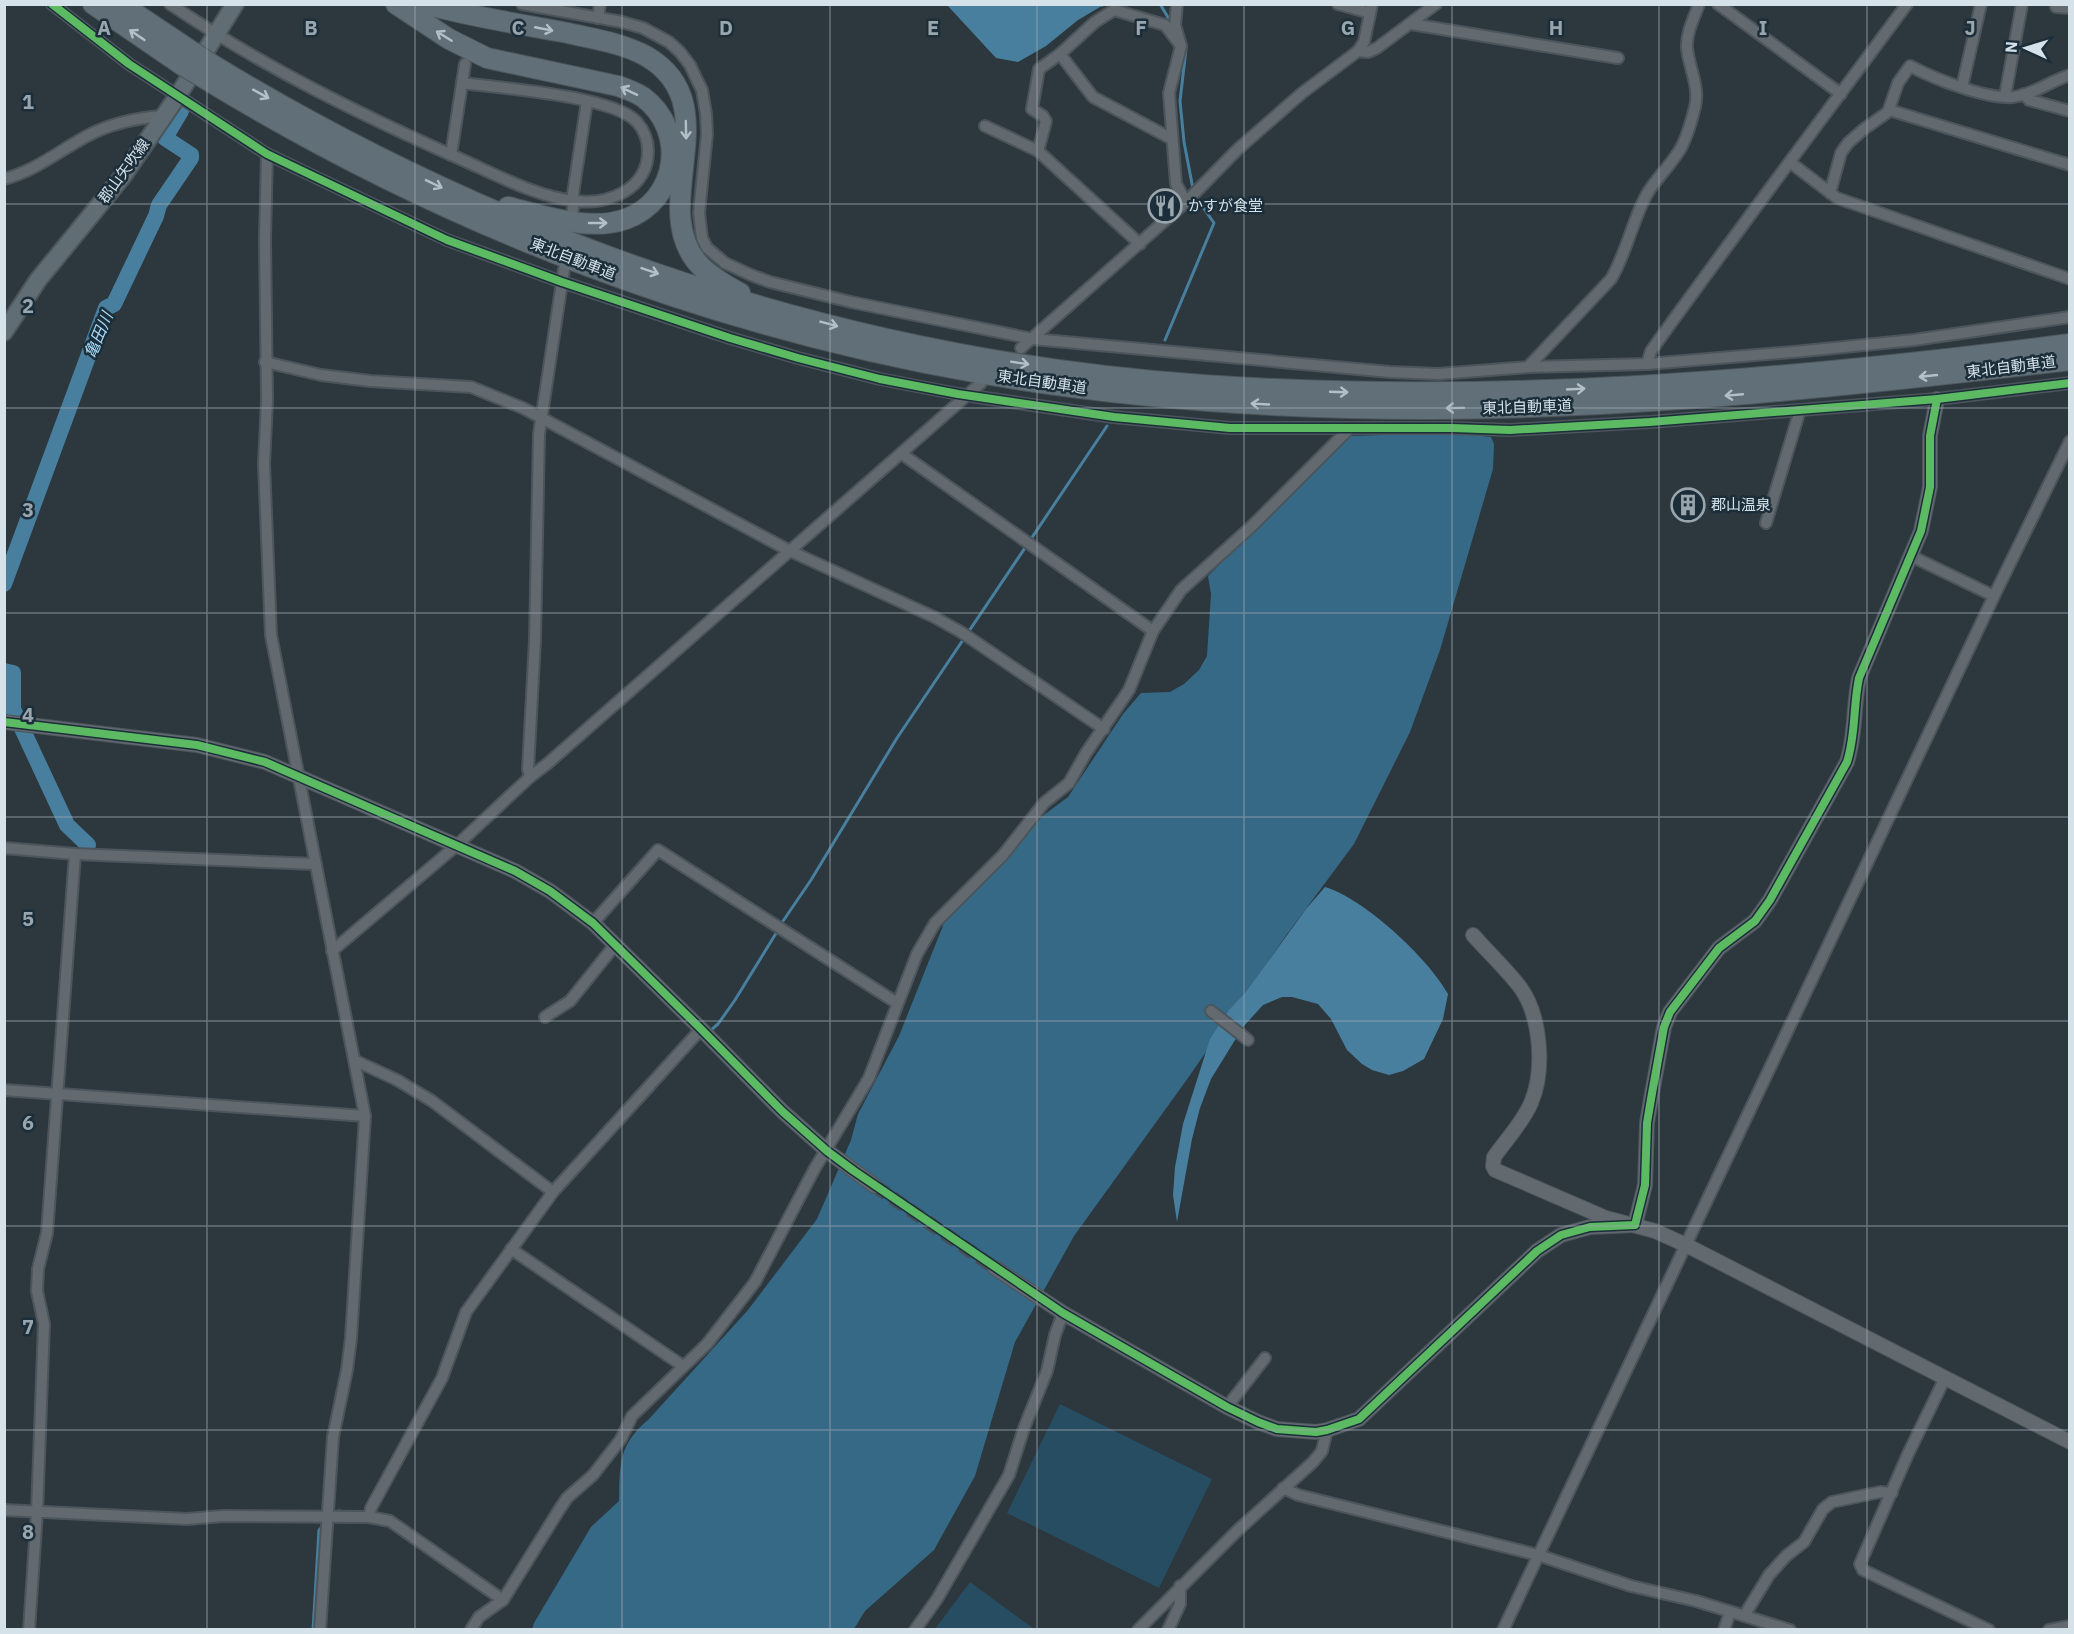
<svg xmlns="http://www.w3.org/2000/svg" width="2074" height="1634" viewBox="0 0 2074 1634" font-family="'IBM Plex Sans','Noto Sans JP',sans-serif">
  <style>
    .green { fill: #274d62 }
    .forest { fill: #356986 }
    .water { fill: #487f9e }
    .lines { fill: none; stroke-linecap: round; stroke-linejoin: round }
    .stream { stroke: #487f9e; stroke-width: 3 }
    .river { stroke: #487f9e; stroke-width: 16 }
    .tertiary-tunnel { stroke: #465158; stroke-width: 14; stroke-dasharray: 14 7; stroke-linecap: butt }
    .minor-casing { stroke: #4c555b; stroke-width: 14 }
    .tertiary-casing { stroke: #4c555b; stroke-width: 16 }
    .primary-casing { stroke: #4c555b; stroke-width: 20 }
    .motorway-casing { stroke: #4c555b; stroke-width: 22 }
    .minor { stroke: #626a6f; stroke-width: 10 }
    .tertiary { stroke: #626a6f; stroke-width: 14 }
    .primary { stroke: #616d74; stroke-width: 16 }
    .motorway { stroke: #617078; stroke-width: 20 }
    .motorway-bridge-casing { stroke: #4c555b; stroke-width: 22; stroke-linecap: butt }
    .motorway-bridge { stroke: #617078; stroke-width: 20 }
    .cycleway-casing { stroke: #1b2e3a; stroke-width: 11 }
    .cycleway { stroke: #5cba63; stroke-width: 8 }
    .oneway { stroke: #b3c0c8 }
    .grid { fill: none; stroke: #9aa6ae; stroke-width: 1.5; stroke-opacity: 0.55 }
    .labels { text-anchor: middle; stroke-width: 5; stroke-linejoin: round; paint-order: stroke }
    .street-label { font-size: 15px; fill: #d6e2ea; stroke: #1b2e3a }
    .poi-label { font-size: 15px; fill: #d6e2ea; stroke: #1b2e3a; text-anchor: start }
    .water-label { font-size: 16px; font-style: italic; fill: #a9daf8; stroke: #1b2e3a }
    .grid-label { font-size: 20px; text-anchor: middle; font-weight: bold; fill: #9aa6ae; stroke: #1b2e3a; stroke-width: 5; stroke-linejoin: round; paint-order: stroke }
  </style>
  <rect width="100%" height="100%" fill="#2c373e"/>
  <g class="green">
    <polygon points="1060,1404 1212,1479 1159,1588 1007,1513"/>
    <polygon points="970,1582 1034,1629 935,1629"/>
  </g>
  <path class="forest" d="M1456 433 1491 437 1494 444 1493 469 1440 650 1410 732 1354 844 1285 937 1188 1078 1074 1236 1015 1342 975 1476 934 1550 865 1611 854 1629 532 1630 534 1623 591 1527 619 1501C620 1463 618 1445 649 1419L748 1310 817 1219 851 1140 858 1114 899 1036 944 923 1033 823 1068 797 1123 714 1141 693 1170 692 1184 684 1199 670 1207 656 1208 640 1211 594 1208 576 1346 436Z"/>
  <g class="water">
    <polygon points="947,5 1110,5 1100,7 1078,20 1046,46 1018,62 996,58"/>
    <path d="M1325 887C1365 899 1428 958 1448 994L1443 1019 1424 1059 1403 1071 1389 1075 1372 1070 1362 1064 1347 1050 1331 1019 1318 1004 1292 997H1282L1263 1005 1243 1027 1211 1079 1200 1108 1192 1139 1177 1222 1173 1195 1175 1167 1183 1124 1210 1039 1229 1010 1246 992 1306 909Z"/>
  </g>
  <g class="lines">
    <g class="stream">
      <polyline points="1160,4 1172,24"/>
      <polyline points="1184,45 1186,49 1180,101 1184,142 1193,189"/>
      <polyline points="1165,340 1214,223 1195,196"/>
      <polyline points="781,924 811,880 897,738 1107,426"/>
      <polyline points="710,1031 718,1024 735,1000 778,930"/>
      <polyline points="639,1105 653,1090"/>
      <polyline points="335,1514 338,1511 348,1512"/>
      <polyline points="313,1630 319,1530 324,1525"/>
    </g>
    <g class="river">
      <polyline points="4,584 106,308 114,304 156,216 159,205 191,158 191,155 165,138 181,111"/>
      <polyline points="4,671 13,673 13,709 67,825 88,845"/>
    </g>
    <polyline class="tertiary-tunnel" points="875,1186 995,1268"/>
    <g class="minor-casing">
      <g id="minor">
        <polyline points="52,4 129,64 267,154 447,240 562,282 730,338 798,358 880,379 958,394 1114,417 1230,428 1452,428 1510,430 1650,422 1937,399 2070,383"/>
        <path d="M170 4C263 67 363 116 465 161 498 176 540 198 576 201 592 203 610 200 624 192 639 183 648 169 648 151 648 141 644 130 637 122 613 96 501 88 462 83"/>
        <polyline points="522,4 622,22 643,28 669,42 680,52 690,65 697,80 702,90 706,114 707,134 699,213 702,238 707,248 725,263 751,275 770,282 851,302 1033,339 1390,372 1438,374 1528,367 1647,364 1804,351 1914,340 2070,317"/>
        <polyline points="1177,4 1175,25 1181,46 1169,93 1176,184 1186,202"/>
        <polyline points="1338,4 1370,13"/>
        <polyline points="1718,4 1841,94"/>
        <polyline points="2056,7 2070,8"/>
        <polyline points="598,18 600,4"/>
        <polyline points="1411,24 1618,58"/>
        <polyline points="1358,51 1364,42 1372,4"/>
        <polyline points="1962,87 1981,4"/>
        <polyline points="2024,94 2029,100 2070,111"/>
        <polyline points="2005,96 2022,4"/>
        <polyline points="1889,110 2070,165"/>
        <polyline points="985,126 1038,151 1140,244"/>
        <polyline points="1172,139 1093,97 1060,54 1095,22 1114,10 1165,25 1181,46"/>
        <polyline points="1038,151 1046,121 1043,116 1032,109 1039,69 1060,54"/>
        <polyline points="267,154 265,239 267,400 264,464 271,635 365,1116 351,1338 347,1370 333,1437 320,1630"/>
        <polyline points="451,155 465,64"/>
        <polyline points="1791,163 1837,198 2070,279"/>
        <path d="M4 179C35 171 59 151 87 136 111 123 136 118 163 116"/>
        <path d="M1830 193 1841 153 1848 143 1864 129 1888 112 1898 83 1910 66C1935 79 1985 99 2013 97 2033 95 2050 81 2070 75"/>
        <polyline points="572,215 574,201 573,194 587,101"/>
        <polyline points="1021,348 1186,202 1238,149 1302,93 1358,51 1368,52 1377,48 1436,4"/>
        <polyline points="265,362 321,375 370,381 471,387 523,408 790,551 934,617 961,632 1104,729"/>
        <path d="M1647 364 1651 351C1735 234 1821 120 1907 4"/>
        <path d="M1528 367 1611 279C1627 252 1632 221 1647 194 1655 180 1668 168 1677 154 1685 144 1692 119 1695 107 1700 87 1689 68 1687 48 1686 33 1694 18 1699 4"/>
        <polyline points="902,454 1153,631"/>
        <polyline points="1766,523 1800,410"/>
        <polyline points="1911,556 1994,596"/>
        <polyline points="530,777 528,769 535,640 539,434 564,269"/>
        <polyline points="4,848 75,854 315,864"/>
        <polyline points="593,923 658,850 897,1003"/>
        <polyline points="332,951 456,846 530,777 547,764 981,383"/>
        <polyline points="1211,1011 1248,1040"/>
        <polyline points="545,1017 570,1001 615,945"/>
        <polyline points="356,1061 397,1080 432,1101 553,1192"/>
        <polyline points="4,1090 365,1116"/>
        <polyline points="511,1249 683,1366"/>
        <polyline points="1945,1378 1908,1454 1860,1564 1863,1570 1989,1630"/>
        <polyline points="1227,1407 1265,1358"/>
        <polyline points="1283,1488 1298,1495 1538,1555 1631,1586 1696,1601 1790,1630"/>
        <polyline points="4,1510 187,1519 223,1516 369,1517 390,1521 503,1600"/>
        <polyline points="369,1517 371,1508 442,1378 466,1312 553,1192 701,1029"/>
        <polyline points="1744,1616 1769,1575 1786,1556 1804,1542 1823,1509 1832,1502 1880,1492 1892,1493"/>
        <polyline points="29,1630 37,1512 44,1324 37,1291 38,1269 47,1233 75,854"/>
        <polyline points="471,1630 479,1617 503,1600 559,1510 567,1498 593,1475 621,1439 632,1416 707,1344 755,1282 815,1168 869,1078 917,954 935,923 1003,855 1044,803 1069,783 1086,753 1129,690 1153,631 1181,590 1252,526 1349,429"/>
        <polyline points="915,1630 937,1599 1009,1475 1024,1428 1047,1371 1055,1335 1063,1313"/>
        <polyline points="1138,1630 1238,1530 1313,1462 1322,1451 1327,1430"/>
        <polyline points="1168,1630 1180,1604 1180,1586"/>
        <polyline points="1503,1630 1994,596 2070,441"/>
        <polyline points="1724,1630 1730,1612"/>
        <polyline points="2049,1630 2070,1626"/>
      </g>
    </g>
    <g class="tertiary-casing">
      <g id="tertiary">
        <polyline points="4,722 197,745 265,762 515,871 550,891 593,923 701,1029 782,1111 827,1151 875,1186"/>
        <path d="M1473 935C1488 952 1506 969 1520 987 1541 1016 1545 1070 1531 1103 1523 1122 1506 1140 1494 1157L1493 1166 1495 1170 1606 1218 1655 1231 1686 1245 2070 1442"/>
        <path d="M995 1268 1063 1313 1227 1407 1258 1422 1277 1429 1316 1432 1327 1430 1359 1419 1537 1251 1561 1235 1590 1227 1635 1225 1645 1185 1647 1123 1651 1099 1664 1027 1670 1012 1719 948 1755 921 1770 900 1847 762C1856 734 1853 706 1859 678L1921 531 1930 487V436L1937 399"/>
      </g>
    </g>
    <g class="primary-casing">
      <polyline id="primary" points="4,332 38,280 123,176 177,97 235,4"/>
    </g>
    <g class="motorway-casing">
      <g id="motorway">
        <polyline points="93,4 182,65"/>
        <polyline points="121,4 191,51"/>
        <path d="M396 4 449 39 487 58 618 86C627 89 635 92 643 97 688 131 678 200 626 219 589 232 545 216 508 207"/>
        <path d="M425 4C472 17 520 24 568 33 594 39 622 43 646 56 729 104 649 201 696 261 707 275 725 285 740 293"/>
        <path d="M211 64C511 247 852 361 1203 385 1493 405 1782 381 2070 344"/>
        <path d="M204 78C441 223 704 325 979 373 1128 399 1280 409 1432 409 1646 408 1858 385 2070 360"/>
      </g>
    </g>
    <use href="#minor" class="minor"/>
    <use href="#tertiary" class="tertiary"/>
    <use href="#primary" class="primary"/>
    <use href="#motorway" class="motorway"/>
    <g class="motorway-bridge-casing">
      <g id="motorway-bridge">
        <polyline points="191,51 211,64"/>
        <polyline points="182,65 204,78"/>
      </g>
    </g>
    <use href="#motorway-bridge" class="motorway-bridge"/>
    <g class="cycleway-casing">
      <g id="cycleway">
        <polyline points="52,4 129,64 267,154 447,240 562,282 730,338 798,358 880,379 958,394 1114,417 1230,428 1452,428 1510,430 1650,422 1937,399 2070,383"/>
        <path d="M4 722 197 745 265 762 515 871 550 891 593 923 701 1029 782 1111 827 1151 854 1171 1063 1313 1227 1407 1258 1422 1277 1429 1316 1432 1327 1430 1359 1419 1537 1251 1561 1235 1590 1227 1635 1225 1645 1185 1647 1123 1651 1099 1664 1027 1670 1012 1719 948 1755 921 1770 900 1847 762C1856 734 1853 706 1859 678L1921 531 1930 487V436L1937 399"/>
      </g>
    </g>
    <use href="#cycleway" class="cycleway"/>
  </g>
  <defs><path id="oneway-shaft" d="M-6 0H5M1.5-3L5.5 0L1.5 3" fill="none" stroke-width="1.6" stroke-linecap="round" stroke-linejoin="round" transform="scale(1.5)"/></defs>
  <g class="oneway">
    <use href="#oneway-shaft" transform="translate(544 29) rotate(11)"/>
    <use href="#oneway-shaft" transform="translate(137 35) rotate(-146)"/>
    <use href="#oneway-shaft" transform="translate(444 36) rotate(-148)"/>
    <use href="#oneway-shaft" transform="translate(629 91) rotate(-155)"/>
    <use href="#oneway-shaft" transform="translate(261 94) rotate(29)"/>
    <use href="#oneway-shaft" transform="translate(686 130) rotate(89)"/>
    <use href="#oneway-shaft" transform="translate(434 184) rotate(26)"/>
    <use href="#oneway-shaft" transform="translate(598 223)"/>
    <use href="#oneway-shaft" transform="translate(650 271) rotate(19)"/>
    <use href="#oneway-shaft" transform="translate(829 324) rotate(15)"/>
    <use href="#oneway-shaft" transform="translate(1020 363) rotate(9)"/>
    <use href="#oneway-shaft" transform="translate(1928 376) rotate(174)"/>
    <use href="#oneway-shaft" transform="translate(1576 389) rotate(-3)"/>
    <use href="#oneway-shaft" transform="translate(1339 392) rotate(2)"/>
    <use href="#oneway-shaft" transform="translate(1734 395) rotate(175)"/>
    <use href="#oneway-shaft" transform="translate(1260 404) rotate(-177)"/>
    <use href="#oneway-shaft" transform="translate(1455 408) rotate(179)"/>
  </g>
  <path class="grid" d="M207 4V1630M415 4V1630M622 4V1630M830 4V1630M1037 4V1630M1244 4V1630M1452 4V1630M1659 4V1630M1867 4V1630M4 204H2070M4 408H2070M4 613H2070M4 817H2070M4 1021H2070M4 1226H2070M4 1430H2070"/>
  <defs>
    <g id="restaurant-ring" transform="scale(1.725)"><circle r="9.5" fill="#1b2e3a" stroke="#9aa6ae" stroke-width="1.5"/><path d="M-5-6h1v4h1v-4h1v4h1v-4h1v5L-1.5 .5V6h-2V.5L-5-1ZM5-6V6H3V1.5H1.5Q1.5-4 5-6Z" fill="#9aa6ae"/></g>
    <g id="building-ring" transform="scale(1.725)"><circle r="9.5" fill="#1b2e3a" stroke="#9aa6ae" stroke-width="1.5"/><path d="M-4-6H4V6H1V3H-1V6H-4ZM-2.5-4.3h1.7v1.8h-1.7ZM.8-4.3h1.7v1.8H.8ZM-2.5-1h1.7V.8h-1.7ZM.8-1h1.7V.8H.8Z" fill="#9aa6ae"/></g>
  </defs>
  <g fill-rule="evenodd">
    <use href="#restaurant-ring" x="1165" y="206"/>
    <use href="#building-ring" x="1688" y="505"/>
  </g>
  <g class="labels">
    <g class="street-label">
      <text transform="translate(124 171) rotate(-54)" y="5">郡山矢吹線</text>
      <text transform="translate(573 259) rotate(21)" y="5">東北自動車道</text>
      <text transform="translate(2011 367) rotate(-7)" y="5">東北自動車道</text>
      <text transform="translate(1042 382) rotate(8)" y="5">東北自動車道</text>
      <text transform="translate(1527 407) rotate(-2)" y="5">東北自動車道</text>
    </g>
    <g class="poi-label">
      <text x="1188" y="211">かすが食堂</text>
      <text x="1711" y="510">郡山温泉</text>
    </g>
    <g class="water-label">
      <text transform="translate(98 335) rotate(-67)" y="6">亀田川</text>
    </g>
  </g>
  <g class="grid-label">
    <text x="104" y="35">A</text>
    <text x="311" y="35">B</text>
    <text x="518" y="35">C</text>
    <text x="726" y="35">D</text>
    <text x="933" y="35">E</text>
    <text x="1141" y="35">F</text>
    <text x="1348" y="35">G</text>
    <text x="1556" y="35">H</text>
    <text x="1763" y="35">I</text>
    <text x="1970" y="35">J</text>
    <text x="28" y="109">1</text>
    <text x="28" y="313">2</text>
    <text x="28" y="517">3</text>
    <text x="28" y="722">4</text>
    <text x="28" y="926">5</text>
    <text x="28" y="1130">6</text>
    <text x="28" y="1334">7</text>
    <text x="28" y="1539">8</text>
  </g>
  <rect width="2074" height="1634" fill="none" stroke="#d6e2ea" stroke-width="12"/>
  <g transform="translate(2026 48) rotate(274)" stroke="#1b2e3a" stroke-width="4.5" paint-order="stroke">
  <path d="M0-4.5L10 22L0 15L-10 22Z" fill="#d6e2ea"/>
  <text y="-9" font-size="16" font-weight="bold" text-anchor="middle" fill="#d6e2ea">N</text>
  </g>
</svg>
